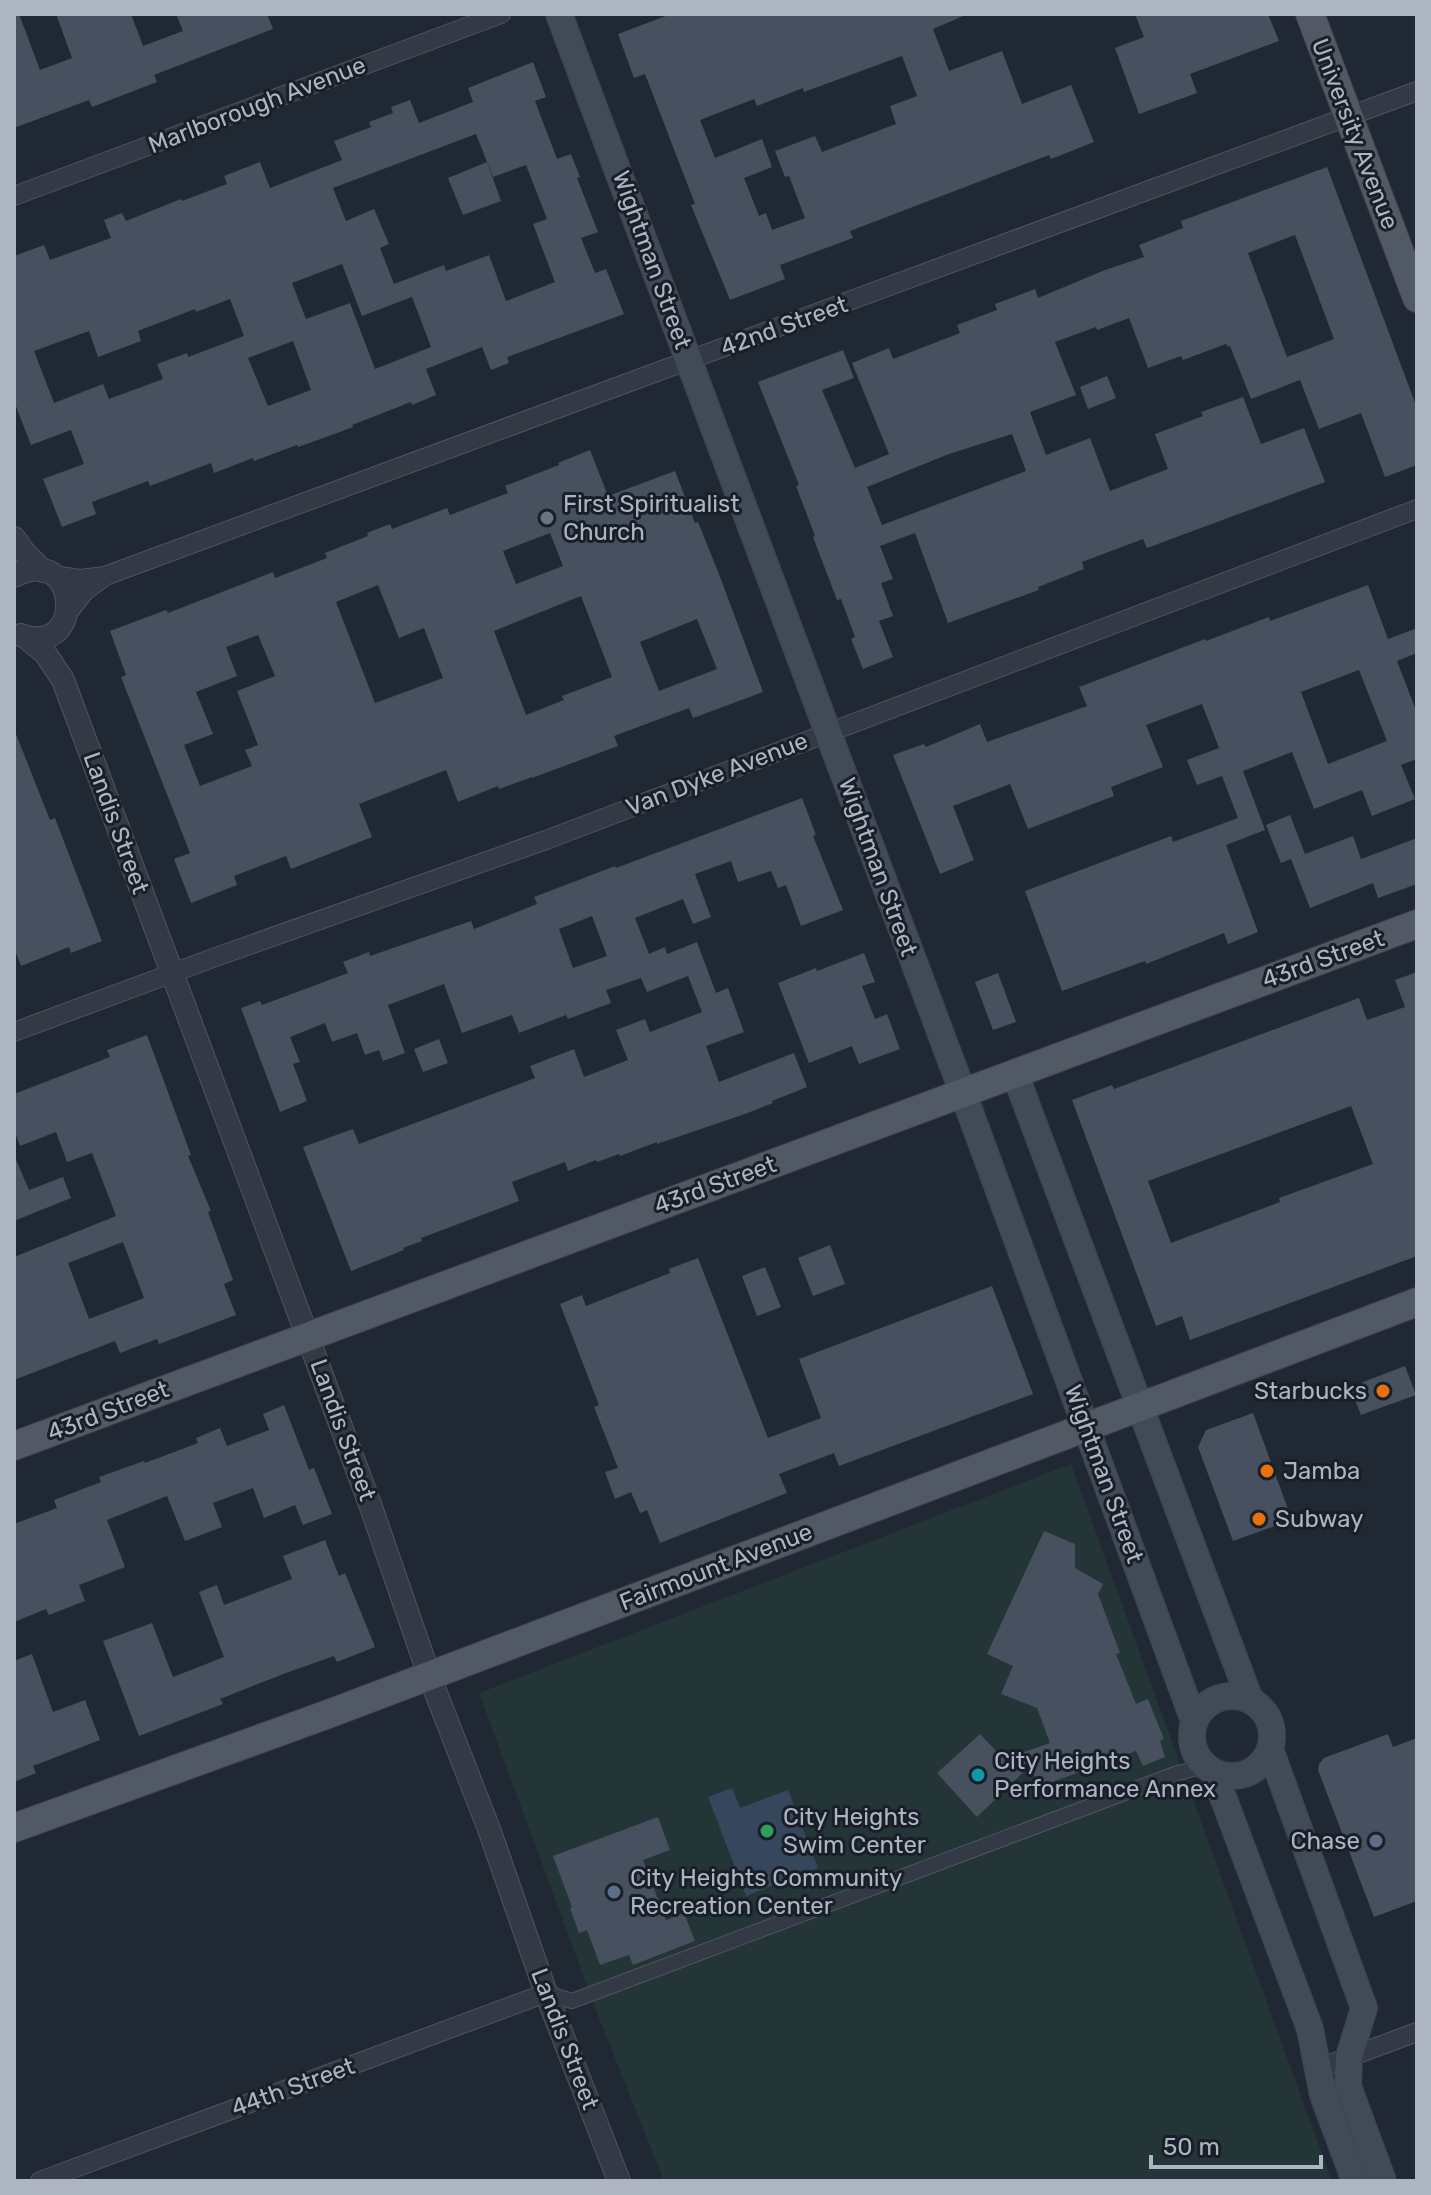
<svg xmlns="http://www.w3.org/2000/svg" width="1431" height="2195" viewBox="0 0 1431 2195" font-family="Rubik,sans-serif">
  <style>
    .green { fill: #233536 }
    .water { fill: #36465c }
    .building { fill: #46505e; fill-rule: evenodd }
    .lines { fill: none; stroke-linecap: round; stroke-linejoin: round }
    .pedestrian-casing { stroke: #4d5560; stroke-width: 16 }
    .minor-casing { stroke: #4d5560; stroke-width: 20 }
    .tertiary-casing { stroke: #4d5560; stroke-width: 24 }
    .secondary-casing { stroke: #3c434e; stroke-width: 28 }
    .primary-casing { stroke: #3c434e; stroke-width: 30 }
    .pedestrian { stroke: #333a45; stroke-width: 14 }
    .minor { stroke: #333a45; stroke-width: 18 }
    .tertiary { stroke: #333a45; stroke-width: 22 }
    .secondary { stroke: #414a57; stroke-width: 26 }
    .primary { stroke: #515965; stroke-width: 28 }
    .worship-dot { fill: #6b7280; stroke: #191f29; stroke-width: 3 }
    .food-dot { fill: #e8710a; stroke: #191f29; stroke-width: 3 }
    .culture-dot { fill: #0f9aa8; stroke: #191f29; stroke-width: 3 }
    .leisure-dot { fill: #2e9e5b; stroke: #191f29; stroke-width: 3 }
    .service-dot { fill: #5c6f8a; stroke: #191f29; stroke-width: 3 }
    .labels { text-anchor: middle; stroke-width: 6; stroke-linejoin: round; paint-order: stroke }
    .street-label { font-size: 24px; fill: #adb5c2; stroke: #191f29 }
    .poi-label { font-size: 24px; fill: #adb5c2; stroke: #191f29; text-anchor: start }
  </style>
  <rect width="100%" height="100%" fill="#202834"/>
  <polygon class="green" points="1071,1464 1332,2181 664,2181 599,2018 479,1693"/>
  <polygon class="water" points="732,1788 740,1808 788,1790 818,1868 746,1896 708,1797"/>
  <g class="building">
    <polygon points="14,14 19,14 40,70 72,58 56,14 131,14 143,46 183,31 176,14 267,14 273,29 154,75 157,82 92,107 89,100 14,128"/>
    <path d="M671 14H968L933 29 949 71 1002 51 1022 104 1071 85 1094 142 1051 159 1049 155 850 231 853 238 780 265 785 279 730 300 691 205 695 204 645 74 634 78 618 34ZM902 56 917 96 890 106 896 124 822 152 815 136 775 151 785 177 789 176 805 218 772 230 766 213 759 216 744 178 772 167 762 139 715 158 700 120 754 99 757 106 803 88 804 92Z"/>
    <polygon points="1135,14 1268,14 1279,41 1190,74 1197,93 1139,114 1115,48 1144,37"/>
    <path d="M533 62 546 97 535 101 557 159 571 154 580 177 577 178 598 232 581 238 595 273 606 269 624 314 507 357 509 363 491 370 482 347 426 369 436 395 412 405 411 402 352 425 353 427 329 436 298 447 297 445 254 461 253 458 214 473 211 463 150 486 148 481 92 502 96 514 62 527 43 479 84 464 71 430 31 445 14 401V256L44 245 50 260 111 238 104 220 122 213 126 221 181 199 182 201 227 184 224 176 260 162 270 188 342 160 334 141 371 127 369 122 393 113 391 107 410 100 419 123 473 102 468 88ZM476 134 493 177 526 165 547 219 533 224 555 282 506 301 489 255 446 271 444 265 394 284 380 248 389 244 374 209 346 221 333 188ZM342 264 362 316 412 297 431 347 375 369 350 303 306 319 292 283ZM230 299 244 336 188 357 187 353 157 364 163 379 109 399 103 384 54 403 34 351 89 331 98 357 141 341 138 331 195 309 196 312ZM293 341 311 390 268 406 248 358Z"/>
    <polygon points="487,162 501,201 463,215 448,178"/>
    <path d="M1327 167 1417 408V465L1385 477 1361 413 1319 429 1300 380 1251 399 1230 346 1228 347 1226 344 1183 360 1181 356 1148 368 1129 318 1097 330 1096 327 1055 342 1076 395 1030 412 1046 455 1090 438 1110 491 1168 469 1155 434 1203 416 1201 412 1243 397 1261 444 1304 428 1325 482 1147 548 1143 539 1082 562 1084 569 1038 587 1039 590 948 623 915 533 880 546 893 579 881 583 893 616 879 621 893 657 863 669 851 639 855 637 841 599 837 600 813 537 815 536 796 486 799 485 758 382 843 350 854 378 822 390 855 468 889 454 852 363 889 348 893 359 960 333 957 325 997 310 995 304 1035 289 1038 298 1105 270 1144 257 1139 245 1183 228 1181 221ZM1295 235 1334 339 1287 357 1248 253ZM1012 434 1026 471 882 525 867 487 949 454Z"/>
    <polygon points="1107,376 1116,398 1088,409 1080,387"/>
    <path d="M590 450 608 496 675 471 695 523 698 522 719 574 763 692 693 718 689 708 614 736 618 746 532 778V777L499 789 498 786 458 802 446 770 359 804 372 837 291 869 286 856 234 876 237 885 191 903 174 859 190 853 121 677 126 675 110 631 166 610 168 613 273 572 275 578 327 558 325 553 368 536 367 533 390 524 392 529 447 508 450 515 508 493 505 486 559 465 558 463ZM550 533 563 566 516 584 503 551ZM378 585 399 638 424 628 443 678 375 703 336 602ZM581 596 612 677 562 696 564 700 526 715 494 631ZM697 619 717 669 659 691 640 642ZM258 635 275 676 237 691 258 745 245 750 252 766 200 786 184 745 213 734 196 692 237 676 226 647Z"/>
    <path d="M1368 585 1388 639 1417 628V653L1397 661 1417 713V759L1401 765 1415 799 1372 816 1362 790 1314 809 1292 752 1243 771 1265 830 1226 845 1258 932 1228 944 1224 933 1146 964 1145 961 1062 991 1025 891 1171 836 1173 842 1238 818 1222 776 1197 785 1187 760 1219 748 1202 704 1146 725 1163 767 1111 787 1114 796 1028 829 1010 784 953 806 974 860 940 874 893 755 924 744 926 747 980 724 987 742 1087 706 1079 687 1205 639 1206 641 1269 617 1270 621ZM1359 670 1387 741 1328 764 1301 692Z"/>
    <polygon points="14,729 50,820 55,818 102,941 71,953 69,947 21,966 14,948"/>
    <path d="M802 798 816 835 813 836 843 910 801 926 786 885 778 888 771 871 738 882 731 861 695 874 711 917 693 924 683 899 635 918 649 954 665 947 667 954 697 942 716 993 728 988 744 1032 706 1046 719 1082 794 1053 807 1087 772 1101 773 1103 745 1114 657 1144V1142L620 1156 619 1154 597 1162 596 1160 568 1171 565 1162 512 1182 519 1201 421 1238 422 1241 403 1248 404 1250 351 1271 303 1147 353 1129 359 1144 535 1078 530 1066 574 1049 584 1077 628 1060 616 1030 645 1019 650 1032 702 1012 688 976 647 992 641 978 606 990 611 1003 568 1019 566 1015 519 1033 512 1015 462 1033 444 984 388 1005 405 1053 383 1061 379 1050 365 1055 357 1033 332 1042 325 1023 290 1037 300 1062 293 1064 307 1101 280 1112 241 1008 260 1001 262 1005 348 973 343 962 369 952 370 956 471 921 474 929 537 904 534 897 615 866 616 868ZM592 916 607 956 573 968 559 929Z"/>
    <polygon points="1290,815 1305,854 1297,857 1353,836 1361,859 1417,838 1417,884 1378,898 1373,883 1310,908 1291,859 1281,863 1266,825"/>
    <polygon points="864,953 875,982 862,986 875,1019 887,1014 900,1049 859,1064 852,1046 809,1063 778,983 816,968 817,971"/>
    <path d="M1417 972V1256L1190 1340 1182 1316 1156 1326 1072 1100 1112 1085 1114 1089 1359 998 1367 1020 1405 1007 1395 980ZM1351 1106 1373 1164 1279 1198 1280 1202 1171 1243 1148 1181Z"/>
    <polygon points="998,973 1016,1022 993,1030 975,982"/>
    <path d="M147 1035 191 1155 188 1156 211 1211 208 1212 233 1280 224 1284 236 1315 159 1344 157 1339 120 1353 115 1341 14 1380V1257L116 1216 92 1153 67 1162 56 1132 20 1146 14 1130V1094L110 1057 107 1050ZM123 1242 144 1298 89 1319 68 1263Z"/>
    <polygon points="439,1039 448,1063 423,1072 414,1049"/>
    <polygon points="14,1155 29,1190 63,1177 71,1198 14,1221"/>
    <polygon points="830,1245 845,1284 813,1296 798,1258"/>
    <polygon points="698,1258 768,1438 821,1418 799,1359 992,1286 1033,1394 839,1466 834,1453 779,1474 787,1493 660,1543 647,1510 640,1513 631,1492 615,1499 605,1472 618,1468 594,1407 599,1405 560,1304 582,1295 586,1306 670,1273 669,1269"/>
    <polygon points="765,1267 781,1307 757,1316 742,1276"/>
    <polygon points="1405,1366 1416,1395 1361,1415 1350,1387"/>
    <polygon points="284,1405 309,1470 314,1468 332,1514 303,1525 295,1505 264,1518 253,1488 213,1503 222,1527 185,1541 167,1496 107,1520 125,1567 79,1585 85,1601 49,1615 46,1609 14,1622 14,1524 57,1508 54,1500 101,1482 99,1477 144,1461 145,1463 198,1443 196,1438 220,1428 227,1446 269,1430 263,1414"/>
    <polygon points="1253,1413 1292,1520 1233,1541 1198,1447 1206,1430"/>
    <polygon points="1044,1531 1075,1544 1075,1568 1103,1584 1098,1594 1120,1653 1116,1654 1136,1704 1148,1699 1164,1739 1160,1741 1165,1757 1143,1766 1136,1751 1039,1787 1030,1766 977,1817 937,1773 980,1734 1004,1759 1050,1743 1037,1708 1001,1694 1013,1666 987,1654"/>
    <polygon points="325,1540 339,1576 345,1573 375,1647 337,1662 334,1656 286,1673 220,1699 223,1704 139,1736 103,1641 152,1623 173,1677 224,1657 199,1592 217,1585 224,1605 292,1579 283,1556"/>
    <polygon points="32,1654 53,1712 85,1700 100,1740 33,1766 36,1773 14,1782 14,1661"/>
    <polygon points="1388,1734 1393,1747 1417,1738 1417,1901 1374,1917 1318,1770 1319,1764 1324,1758"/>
    <polygon points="658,1817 670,1850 643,1860 666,1920 684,1913 695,1941 633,1965 629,1955 600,1965 587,1930 579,1933 570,1908 572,1907 553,1856"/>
  </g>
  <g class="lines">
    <g class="pedestrian-casing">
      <polyline id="pedestrian" points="546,1993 572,2001 1175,1774 1204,1766"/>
    </g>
    <g class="minor-casing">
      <g id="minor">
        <polyline points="14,196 501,14"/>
        <polyline points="53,575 80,579 105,576 1417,91"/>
        <polyline points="67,614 85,591 103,578"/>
        <polyline points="14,1032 213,958 546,840 1417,509"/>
        <polyline points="1317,2069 1417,2032"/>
        <polyline points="40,2181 546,1993"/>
      </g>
    </g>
    <g class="tertiary-casing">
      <g id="tertiary">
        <polyline points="14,538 24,552 43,571"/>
        <path d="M14 576C81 541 86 659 21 635"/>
        <polyline points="25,637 45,653 63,680 371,1507 429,1675 489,1829 546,1993 619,2181"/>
      </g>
    </g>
    <g class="secondary-casing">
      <g id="secondary">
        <polyline points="559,14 963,1093 1194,1721"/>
        <polyline points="1015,1074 1250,1700"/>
        <circle cx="1232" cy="1736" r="40"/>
        <polyline points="1270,1749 1364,2008 1349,2057 1348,2086 1383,2181"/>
        <polyline points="1214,1773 1310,2029 1323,2095 1355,2181"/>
      </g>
    </g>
    <g class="primary-casing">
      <g id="primary">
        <polyline points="1310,14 1417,298"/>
        <polyline points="14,1446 1417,924"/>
        <polyline points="14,1828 331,1713 1417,1302"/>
      </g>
    </g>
    <use href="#pedestrian" class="pedestrian"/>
    <use href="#minor" class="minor"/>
    <use href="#tertiary" class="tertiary"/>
    <use href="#secondary" class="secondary"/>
    <use href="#primary" class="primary"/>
  </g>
  <circle class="worship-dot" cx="547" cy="518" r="8"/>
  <g class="food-dot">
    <circle cx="1383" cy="1391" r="8"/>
    <circle cx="1267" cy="1471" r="8"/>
    <circle cx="1259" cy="1519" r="8"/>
  </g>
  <circle class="culture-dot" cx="978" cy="1775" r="8"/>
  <circle class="leisure-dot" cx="767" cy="1831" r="8"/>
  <g class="service-dot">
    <circle cx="1376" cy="1841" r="8"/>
    <circle cx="614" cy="1892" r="8"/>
  </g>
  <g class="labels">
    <g class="street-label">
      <text transform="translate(257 105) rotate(-21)" y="8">Marlborough Avenue</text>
      <text transform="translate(1355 134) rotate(69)" y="8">University Avenue</text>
      <text transform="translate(652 260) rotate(70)" y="8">Wightman Street</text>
      <text transform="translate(784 326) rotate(-20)" y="8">42nd Street</text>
      <text transform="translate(717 774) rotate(-21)" y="8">Van Dyke Avenue</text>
      <text transform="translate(116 823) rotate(70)" y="8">Landis Street</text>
      <text transform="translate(878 867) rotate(70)" y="8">Wightman Street</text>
      <text transform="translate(1323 959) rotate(-20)" y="8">43rd Street</text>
      <text transform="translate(715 1185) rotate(-20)" y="8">43rd Street</text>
      <text transform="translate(108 1411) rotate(-21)" y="8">43rd Street</text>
      <text transform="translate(343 1430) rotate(70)" y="8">Landis Street</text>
      <text transform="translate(1104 1474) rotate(70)" y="8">Wightman Street</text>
      <text transform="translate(716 1567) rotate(-21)" y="8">Fairmount Avenue</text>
      <text transform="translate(565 2039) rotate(69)" y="8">Landis Street</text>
      <text transform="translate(293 2087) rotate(-20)" y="8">44th Street</text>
    </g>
    <g class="poi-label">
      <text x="563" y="512">First Spiritualist<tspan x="563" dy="28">Church</tspan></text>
      <text x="1367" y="1399" text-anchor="end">Starbucks</text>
      <text x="1283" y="1479">Jamba</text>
      <text x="1275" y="1527">Subway</text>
      <text x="994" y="1769">City Heights<tspan x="994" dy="28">Performance Annex</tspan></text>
      <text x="783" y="1825">City Heights<tspan x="783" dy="28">Swim Center</tspan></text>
      <text x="1360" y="1849" text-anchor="end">Chase</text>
      <text x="630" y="1886">City Heights Community<tspan x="630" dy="28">Recreation Center</tspan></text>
    </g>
  </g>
  <rect width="1431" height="2195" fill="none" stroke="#adb5c2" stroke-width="32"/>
  <path d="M1151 2155v12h170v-12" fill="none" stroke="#adb5c2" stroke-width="4"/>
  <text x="1163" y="2155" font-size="24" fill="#adb5c2" stroke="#191f29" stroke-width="6" paint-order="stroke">50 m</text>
</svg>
